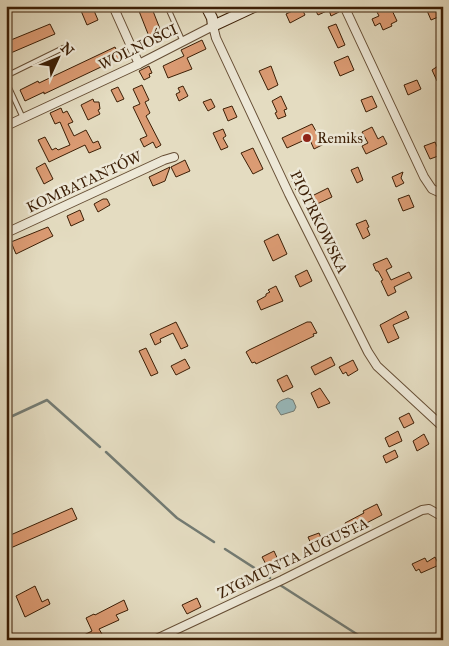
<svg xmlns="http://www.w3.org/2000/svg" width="449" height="646" viewBox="0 0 449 646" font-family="'IM FELL Great Primer',serif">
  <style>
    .water { fill: #98b9bc; stroke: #737b73 }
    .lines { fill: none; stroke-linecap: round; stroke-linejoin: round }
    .stream { stroke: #737b73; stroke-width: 2.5 }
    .building { fill: #db9b73; stroke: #3c1f06 }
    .lane-casing { stroke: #664e35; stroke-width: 6 }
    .street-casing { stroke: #664e35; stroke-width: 10 }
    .secondary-casing { stroke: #3c1f06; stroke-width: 12 }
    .lane { stroke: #ede8d7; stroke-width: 4 }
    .street { stroke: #ede8d7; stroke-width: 8 }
    .secondary { stroke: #ede8d7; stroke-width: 10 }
    .poi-dot { fill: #8f2418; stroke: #ede8d7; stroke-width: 2 }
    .labels { text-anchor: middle; stroke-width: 5; stroke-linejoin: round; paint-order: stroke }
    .street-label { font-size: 15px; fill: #3c1f06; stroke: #ede8d7 }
    .poi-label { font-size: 15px; fill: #3c1f06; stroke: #ede8d7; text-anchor: start }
  </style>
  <rect width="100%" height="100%" fill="#e4dcc1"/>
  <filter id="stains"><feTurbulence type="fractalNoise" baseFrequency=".004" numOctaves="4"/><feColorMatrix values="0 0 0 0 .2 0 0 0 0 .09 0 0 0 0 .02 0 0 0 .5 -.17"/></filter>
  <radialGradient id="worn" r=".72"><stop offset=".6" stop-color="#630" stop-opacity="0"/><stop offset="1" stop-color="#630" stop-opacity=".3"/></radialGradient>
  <path class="water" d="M288 398 293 400 296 407 294 411 281 415 276 407C278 401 282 400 288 398Z"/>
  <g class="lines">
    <g class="stream">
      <polyline points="6,419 47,400 100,447"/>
      <polyline points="106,452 177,518 214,542"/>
      <polyline points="225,549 270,578"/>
      <polyline points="280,585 366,640"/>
    </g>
  </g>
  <g class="building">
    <polygon points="79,6 92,6 98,20 87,25"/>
    <polygon points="137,6 151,6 164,39 152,44"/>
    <polygon points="313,6 337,6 339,12 331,16 329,10 318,15"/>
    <polygon points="374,6 390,6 397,21 391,24 392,26 383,30 380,23 375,26 372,19 379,16"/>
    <polygon points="425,6 443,6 443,15 431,20"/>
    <polygon points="301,7 305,15 290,23 286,14"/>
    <polygon points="50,24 55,34 6,55 6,42"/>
    <polygon points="336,24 345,45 338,48 328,27"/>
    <polygon points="202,40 206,49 187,58 192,69 168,78 163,66 184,56 181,50"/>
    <polygon points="115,47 120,58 44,94 44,92 25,101 20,90 38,81 39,83"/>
    <polygon points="348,56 354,70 340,76 334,62"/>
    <polygon points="149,66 152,73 149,74 150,77 144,80 139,71"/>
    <polygon points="271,66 278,85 268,90 259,71"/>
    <polygon points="438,66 443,78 437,81 432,70"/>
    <polygon points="417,80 421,89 408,95 404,85"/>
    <polygon points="142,85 149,100 145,102 150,113 146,116 161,145 156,148 153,142 144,147 140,139 147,136 133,107 140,104 133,89"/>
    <polygon points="183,86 188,96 179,101 176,94 180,92 178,88"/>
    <polygon points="118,87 124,99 117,102 111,90"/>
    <polygon points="281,96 287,109 284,110 286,116 278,119 275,113 277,112 272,101"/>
    <polygon points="372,96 377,107 366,112 361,100"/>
    <polygon points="93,99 94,102 99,102 100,109 98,110 100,114 88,120 81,105"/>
    <polygon points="211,99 215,107 208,111 203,102"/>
    <polygon points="232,106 237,117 228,121 223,109"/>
    <polygon points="61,108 63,113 67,111 73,122 68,124 74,136 86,130 93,143 98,141 101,148 89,153 85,145 49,162 38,140 45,137 52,150 56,148 58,150 70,145 60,122 55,124 50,113"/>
    <polygon points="312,124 317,133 321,131 326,143 314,149 309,138 287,148 282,138"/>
    <polygon points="372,127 378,139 383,136 387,144 366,154 362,146 368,143 362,132"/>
    <polygon points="223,129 226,136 223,138 228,147 221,150 213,133"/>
    <polygon points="435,142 441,155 430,159 424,146"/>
    <polygon points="253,148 263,169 253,174 241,153"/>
    <polygon points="185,160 190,171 176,177 171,167"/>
    <polygon points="45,163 53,179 44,184 36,168"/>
    <polygon points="170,167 165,181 153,186 149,177"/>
    <polygon points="358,167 363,180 357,183 351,170"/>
    <polygon points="296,172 302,187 296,190 289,175"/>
    <polygon points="403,172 401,178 404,183 396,187 392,177"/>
    <polygon points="328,188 332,197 315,205 312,196"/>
    <polygon points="409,195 414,207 403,211 398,199"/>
    <polygon points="103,199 107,199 110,205 98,212 94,204"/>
    <polygon points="80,210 84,220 71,226 67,216"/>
    <polygon points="366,220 369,227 367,228 370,235 363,239 356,224"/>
    <polygon points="48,227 53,236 16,254 11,242"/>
    <polygon points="278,234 287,254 273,261 264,241"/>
    <polygon points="387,258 392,267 386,270 391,280 409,272 412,278 394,287 396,292 388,296 381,281 383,280 378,271 376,271 373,264"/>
    <polygon points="307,270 312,281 300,287 295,276"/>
    <polygon points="276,286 283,301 261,310 257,301 266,296 266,294 270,292 268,290"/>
    <polygon points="406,311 409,318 393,325 399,338 388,343 380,325"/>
    <polygon points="176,322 188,346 181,349 173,333 160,339 161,342 155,345 150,334"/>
    <polygon points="307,322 311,322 317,333 313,334 314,336 256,364 255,362 252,363 246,352 249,350"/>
    <polygon points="146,348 158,373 151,376 139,351"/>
    <polygon points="331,357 335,365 315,375 311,367"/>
    <polygon points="185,359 190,368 176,375 171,366"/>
    <polygon points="353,360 358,370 348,376 346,372 343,374 339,367"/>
    <polygon points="287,375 293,387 283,392 277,380"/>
    <polygon points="320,388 330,403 318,408 311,393"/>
    <polygon points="409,413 414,423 404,428 399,418"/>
    <polygon points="398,431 402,441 389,447 385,438"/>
    <polygon points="424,434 429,444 417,451 413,441"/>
    <polygon points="395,450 398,457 386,463 383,456"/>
    <polygon points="377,504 382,515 349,532 345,523 364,513 363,511"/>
    <polygon points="72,508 77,519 6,550 6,537"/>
    <polygon points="319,533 322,540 311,544 308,537"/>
    <polygon points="274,551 279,562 268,568 262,557"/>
    <polygon points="435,557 439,565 421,573 419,569 416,571 412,564 425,558 427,562"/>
    <polygon points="35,586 42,602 48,599 50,604 25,617 16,596"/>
    <polygon points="197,598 201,607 187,614 182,605"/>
    <polygon points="124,600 128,610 116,615 119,620 99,629 102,634 89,640 84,640 82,636 92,631 86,618 94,614 95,615"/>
  </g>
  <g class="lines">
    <g class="lane-casing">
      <g id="lane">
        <polyline points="23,6 24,8"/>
        <polyline points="167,6 183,42"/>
        <polyline points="6,76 63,48"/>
        <polyline points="6,81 23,118"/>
        <polyline points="6,105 8,111 6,116 9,124"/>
      </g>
    </g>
    <g class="street-casing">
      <g id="street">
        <polyline points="113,6 139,64"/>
        <polyline points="344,6 424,177 432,189 443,194"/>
        <polyline points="6,126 139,64 213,26 216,38 289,194 368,352 377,366 443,427"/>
        <polyline points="6,233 164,160 174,157"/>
        <polyline points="154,640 282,580 422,510 429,509 443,517"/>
      </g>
    </g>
    <g class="secondary-casing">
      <polyline id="secondary" points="206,6 212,18 213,26 256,6"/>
    </g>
    <use href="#lane" class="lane"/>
    <use href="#street" class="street"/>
    <use href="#secondary" class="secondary"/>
  </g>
  <circle class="poi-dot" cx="307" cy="138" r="5"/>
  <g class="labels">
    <g class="street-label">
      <text transform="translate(138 47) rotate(-26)" y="5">WOLNOŚCI</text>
      <text transform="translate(84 182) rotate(-25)" y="5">KOMBATANTÓW</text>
      <text transform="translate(319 222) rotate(64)" y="5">PIOTRKOWSKA</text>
      <text transform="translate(293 558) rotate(-26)" y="5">ZYGMUNTA AUGUSTA</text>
    </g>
    <g class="poi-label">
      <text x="317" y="143">Remiks</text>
    </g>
  </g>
  <rect width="449" height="646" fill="none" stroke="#e4dcc1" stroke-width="25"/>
  <rect x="8" y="8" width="434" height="631" fill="none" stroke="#3c1f06" stroke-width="2.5"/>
  <rect x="12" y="12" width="424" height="621" fill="none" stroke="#3c1f06"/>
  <g transform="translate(58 58) rotate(46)" stroke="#ede8d7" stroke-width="4" paint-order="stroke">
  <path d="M0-4L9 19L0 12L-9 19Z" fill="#3c1f06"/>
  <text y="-8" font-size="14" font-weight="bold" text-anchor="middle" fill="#3c1f06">N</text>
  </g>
  <rect width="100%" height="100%" filter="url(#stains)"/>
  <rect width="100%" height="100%" fill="url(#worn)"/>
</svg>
